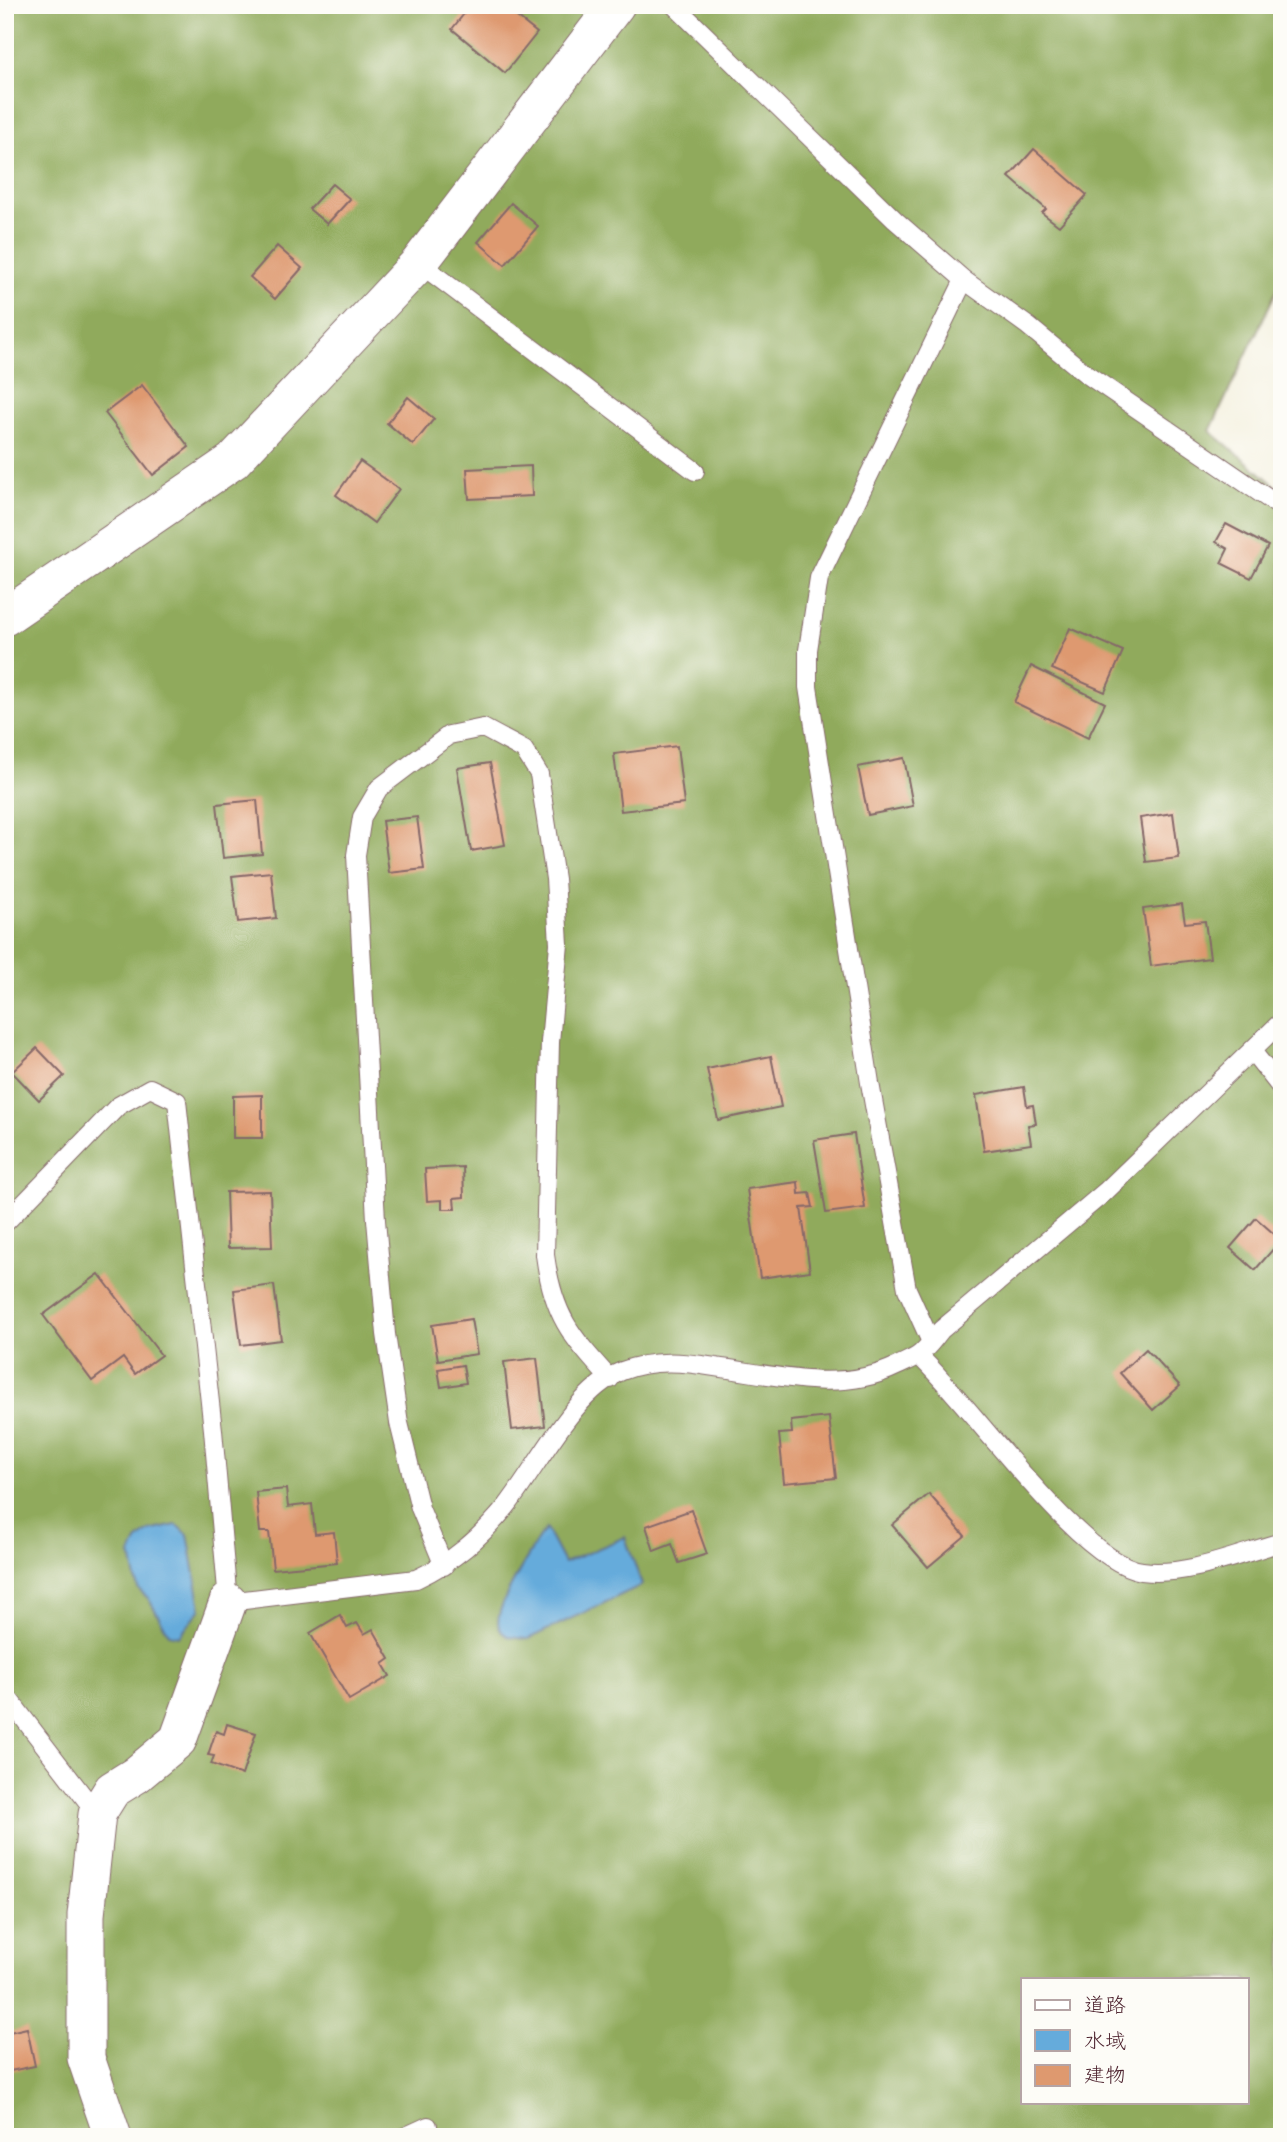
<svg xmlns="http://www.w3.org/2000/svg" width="1287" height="2142" viewBox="0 0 1287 2142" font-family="Mali,'Klee One',sans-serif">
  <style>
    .forest { fill: #90aa5c; stroke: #6d6444; stroke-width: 2; fill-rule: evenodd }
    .water { fill: #65abdb; stroke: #586583; stroke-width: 2 }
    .building { fill: #de996f }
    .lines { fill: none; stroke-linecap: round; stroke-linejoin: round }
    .service-casing { stroke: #856869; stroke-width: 20 }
    .minor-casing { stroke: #856869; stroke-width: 39 }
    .service { stroke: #fff; stroke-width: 18 }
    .minor { stroke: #fff; stroke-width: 37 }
  </style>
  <rect width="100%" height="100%" fill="#fdfcf7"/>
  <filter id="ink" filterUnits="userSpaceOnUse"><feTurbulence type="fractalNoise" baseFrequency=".0143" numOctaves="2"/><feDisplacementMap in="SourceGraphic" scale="14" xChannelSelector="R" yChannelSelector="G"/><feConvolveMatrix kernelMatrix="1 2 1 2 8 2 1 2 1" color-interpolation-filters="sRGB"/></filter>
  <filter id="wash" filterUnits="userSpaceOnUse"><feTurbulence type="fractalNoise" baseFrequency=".00686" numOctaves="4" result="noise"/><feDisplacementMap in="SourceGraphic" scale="28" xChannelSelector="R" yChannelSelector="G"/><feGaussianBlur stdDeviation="1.57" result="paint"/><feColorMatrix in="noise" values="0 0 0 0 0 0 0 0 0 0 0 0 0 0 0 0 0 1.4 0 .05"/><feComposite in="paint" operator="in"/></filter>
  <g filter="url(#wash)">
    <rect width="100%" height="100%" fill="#f3efdb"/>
    <path class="forest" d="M5 5H1282V279L1210 431 1282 491V2137H5ZM1023 1979H1247V2102H1023Z"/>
    <g class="water">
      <polygon points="176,1525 188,1534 201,1609 179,1636 169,1634 148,1598 138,1589 131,1555 137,1541 149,1531"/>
      <path d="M546 1529 564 1563 625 1537 642 1585 528 1639C517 1638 504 1639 499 1627 492 1610 530 1554 539 1537Z"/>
    </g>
    <g id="blocks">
      <g class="building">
        <polygon points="471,5 502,5 537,33 505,73 452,29"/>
        <polygon points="1034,149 1087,195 1059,226 1042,213 1046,209 1009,177"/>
        <polygon points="332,184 350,199 327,224 309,209"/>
        <polygon points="511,203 538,226 505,265 478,242"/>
        <polygon points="277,246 302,268 275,299 250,277"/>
        <polygon points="142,385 189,447 153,475 105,413"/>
        <polygon points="408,397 434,419 413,445 387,423"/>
        <polygon points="360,461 399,489 374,523 336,495"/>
        <polygon points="531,466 532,496 469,499 467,469"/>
        <polygon points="1226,524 1268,546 1251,578 1221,563 1228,549 1216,542"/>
        <polygon points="1070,628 1123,651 1105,692 1052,669"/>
        <polygon points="1031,666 1105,703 1088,738 1014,702"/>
        <polygon points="677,746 684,804 621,811 614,754"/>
        <polygon points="904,758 913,806 868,815 858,767"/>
        <polygon points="490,763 505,845 471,851 457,768"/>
        <polygon points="257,800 262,854 223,858 217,804"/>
        <polygon points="1173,813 1179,858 1146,862 1140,818"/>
        <polygon points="417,817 424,869 389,873 382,821"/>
        <polygon points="271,872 276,918 238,922 232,876"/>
        <polygon points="1182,904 1185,923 1205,921 1210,958 1151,966 1143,909"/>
        <polygon points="37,1048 64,1076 39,1100 12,1072"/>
        <polygon points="771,1056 781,1107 718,1120 707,1069"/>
        <polygon points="1024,1087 1027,1106 1033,1105 1036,1124 1028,1125 1031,1144 984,1151 976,1095"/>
        <polygon points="262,1095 262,1138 233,1138 233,1096"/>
        <polygon points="854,1134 865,1208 826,1213 814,1140"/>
        <polygon points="463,1167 464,1197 454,1198 455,1209 442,1209 442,1200 427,1201 425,1169"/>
        <polygon points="798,1182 799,1194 810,1193 813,1207 801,1208 810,1271 760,1278 747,1189"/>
        <polygon points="270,1191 272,1247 228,1248 226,1192"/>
        <polygon points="1256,1218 1281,1240 1255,1270 1230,1248"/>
        <polygon points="99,1274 161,1355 135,1374 123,1358 92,1381 43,1315"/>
        <polygon points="274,1285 281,1340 241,1345 234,1290"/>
        <polygon points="471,1319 477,1354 438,1360 432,1325"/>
        <polygon points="1146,1349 1180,1386 1153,1410 1120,1373"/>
        <polygon points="537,1358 545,1426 512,1430 504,1362"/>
        <polygon points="463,1365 466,1383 441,1387 438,1369"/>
        <polygon points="829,1417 836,1478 784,1483 779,1434 792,1433 791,1421"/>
        <polygon points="286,1489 288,1507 312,1504 315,1534 334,1532 337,1563 273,1569 269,1532 260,1532 256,1492"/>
        <polygon points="929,1494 965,1536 928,1567 892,1525"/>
        <polygon points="691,1510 707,1554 679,1563 672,1544 654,1551 646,1526"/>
        <polygon points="340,1615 347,1628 357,1623 364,1634 373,1629 390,1659 383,1664 390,1676 349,1700 310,1633"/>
        <polygon points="227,1724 256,1733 242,1775 211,1764 214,1756 208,1755 216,1731 224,1734"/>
        <polygon points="27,2028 35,2066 5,2072 5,2033"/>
      </g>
    </g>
  </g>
  <g filter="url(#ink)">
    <use href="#blocks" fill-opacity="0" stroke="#856869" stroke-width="2"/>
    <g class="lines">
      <g class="service-casing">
        <g id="service">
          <polyline points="674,5 895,220 964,280 1028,326 1085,373 1282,508"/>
          <polyline points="419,263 695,471"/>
          <polyline points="1252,1051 1282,1089"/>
          <path d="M5 1223 118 1106 150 1088 177 1101 213 1430 228 1602 416 1579C453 1562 480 1538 506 1507 538 1467 573 1391 622 1371 653 1359 683 1362 715 1367 776 1375 840 1394 897 1366 905 1362 914 1359 920 1354 928 1347 935 1338 941 1330L1106 1191 1282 1021"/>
          <polyline points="931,1342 907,1289 870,1083 808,687 808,650 819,578 964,280"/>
          <path d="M919 1356C971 1404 1080 1563 1142 1571 1187 1577 1238 1554 1282 1542"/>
          <path d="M444 1566 420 1508 399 1423 386 1334 376 1220 356 855 362 817 379 788 449 735 483 728 524 750 539 774 555 879 559 944 550 1042 545 1255C553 1315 570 1335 610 1379"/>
          <polyline points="5,1694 97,1814"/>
          <polyline points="404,2137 428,2126"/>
        </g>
      </g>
      <g class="minor-casing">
        <g id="minor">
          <polyline points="5,617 233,461 419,263 616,5"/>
          <polyline points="113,2137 86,2058 86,1915 97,1814 112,1790 136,1775 178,1740 228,1602"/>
        </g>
      </g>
      <use href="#service" class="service"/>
      <use href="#minor" class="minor"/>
    </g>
  </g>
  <rect width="1287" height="2142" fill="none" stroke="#fdfcf7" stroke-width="28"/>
  <rect x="1021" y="1978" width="228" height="126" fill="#fdfcf7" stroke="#b5a4a5" stroke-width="2"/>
  <rect x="1035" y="2000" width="35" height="10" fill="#ffffff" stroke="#b5a4a5" stroke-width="2"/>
  <text x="1084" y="2012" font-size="21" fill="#4a1f2b">道路</text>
  <rect x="1035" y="2030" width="35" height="21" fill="#65abdb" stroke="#b5a4a5" stroke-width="2"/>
  <text x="1084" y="2048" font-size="21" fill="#4a1f2b">水域</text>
  <rect x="1035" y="2065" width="35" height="21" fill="#de996f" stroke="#b5a4a5" stroke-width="2"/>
  <text x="1084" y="2082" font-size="21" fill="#4a1f2b">建物</text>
</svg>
